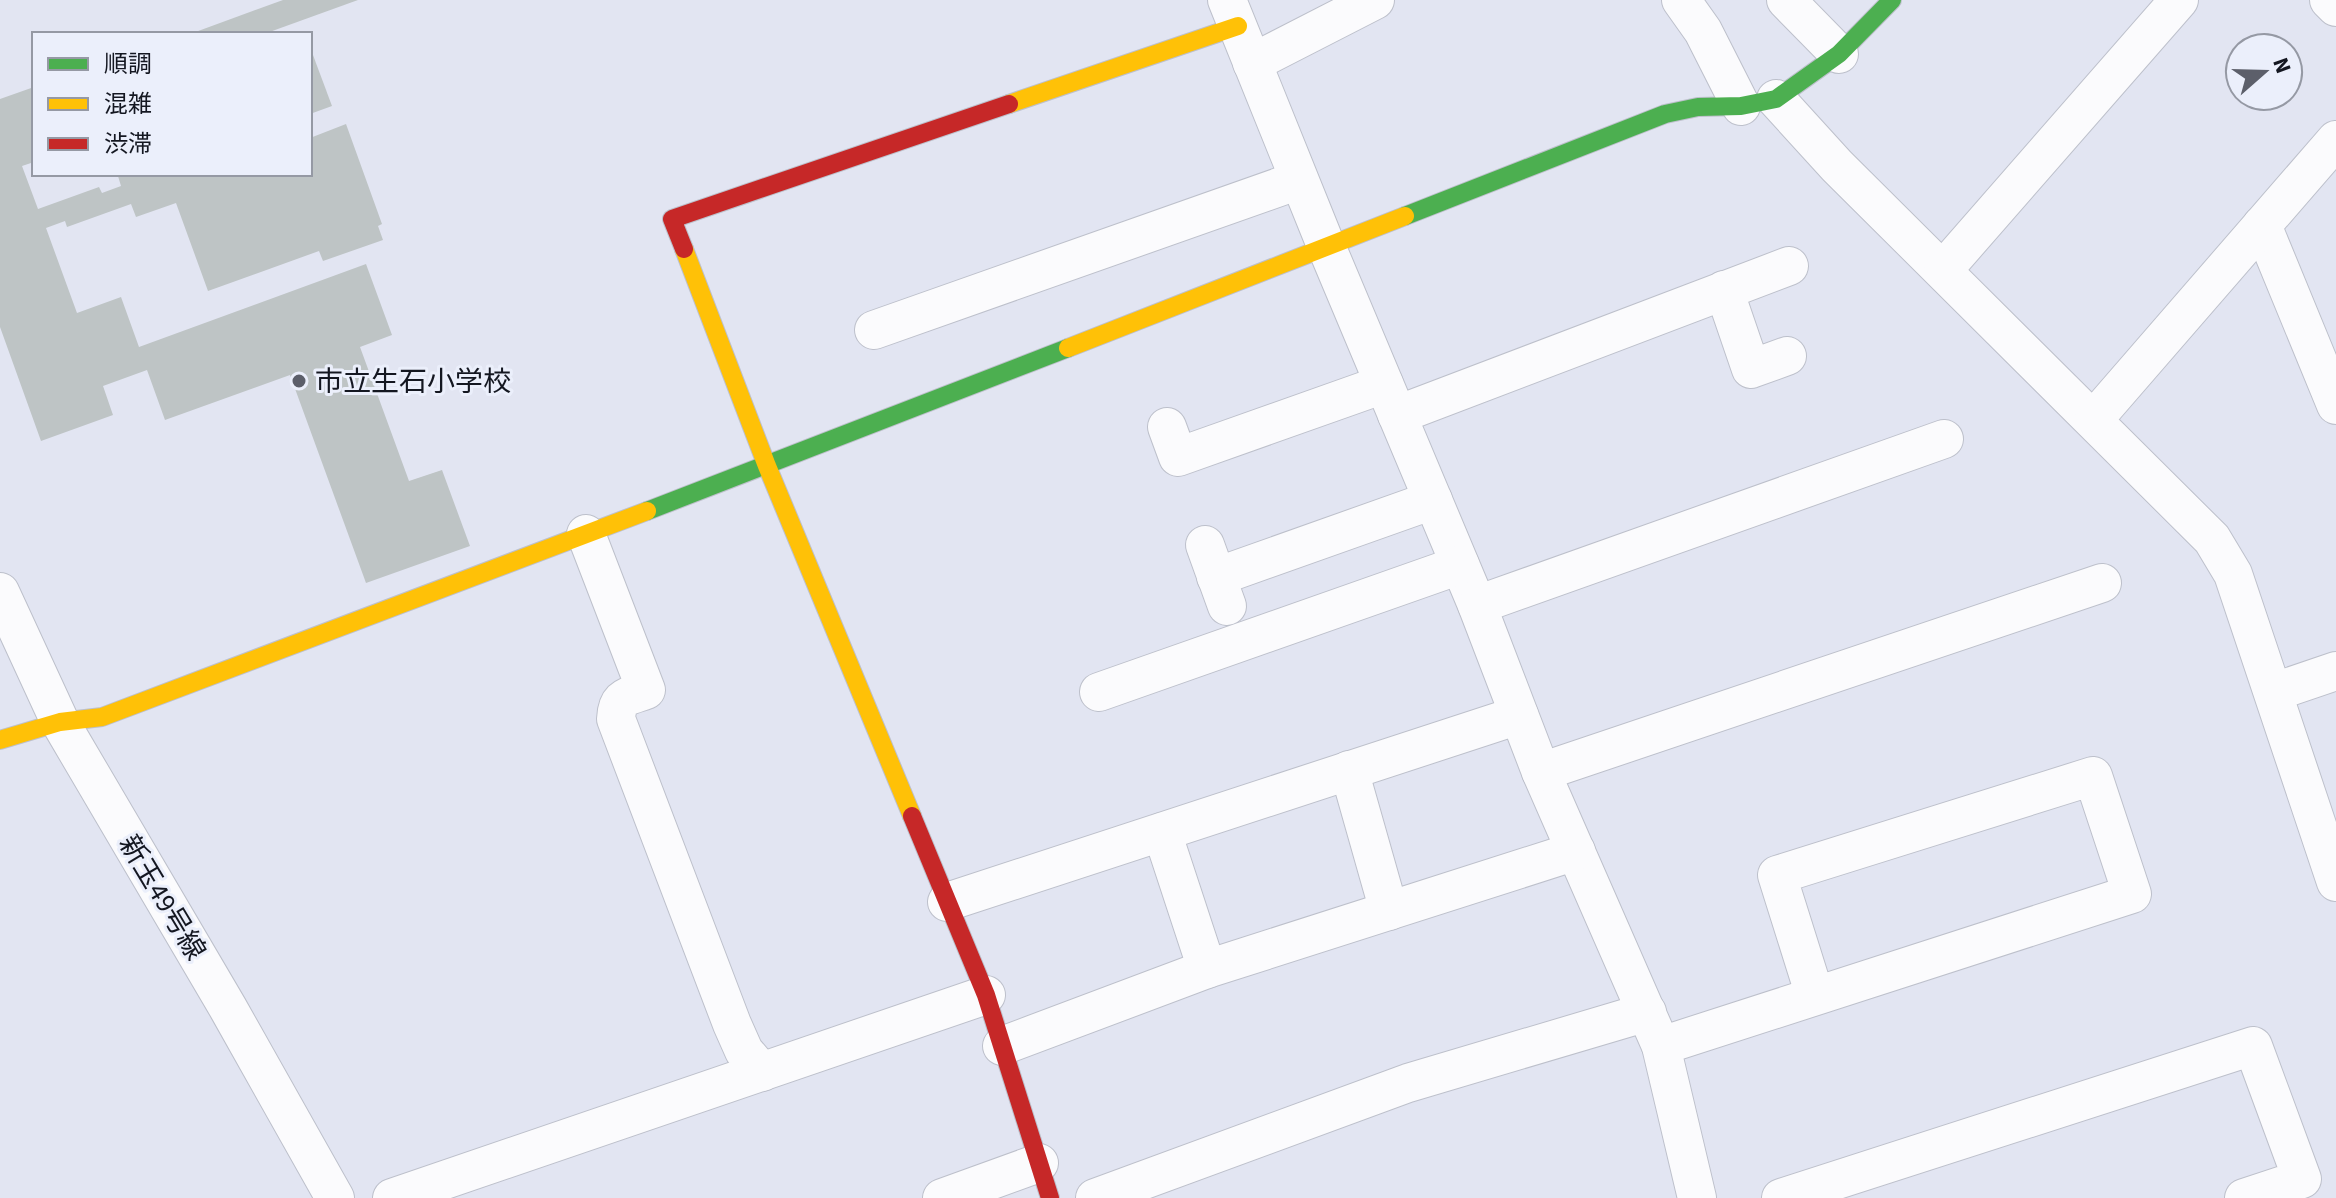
<svg xmlns="http://www.w3.org/2000/svg" width="2336" height="1198" viewBox="0 0 2336 1198" font-family="'Source Sans 3','Noto Sans JP',sans-serif">
  <style>
    .building { fill: #bec4c5 }
    .lines { fill: none; stroke-linecap: round; stroke-linejoin: round }
    .street-casing { stroke: #bdc0cb; stroke-width: 40 }
    .fast-casing { stroke: #bdc0cb; stroke-width: 20 }
    .slow-casing { stroke: #bdc0cb; stroke-width: 20 }
    .jam-casing { stroke: #bdc0cb; stroke-width: 20 }
    .street { stroke: #fbfbfd; stroke-width: 38 }
    .fast { stroke: #4caf50; stroke-width: 18 }
    .slow { stroke: #ffc107; stroke-width: 18 }
    .jam { stroke: #c62828; stroke-width: 18 }
    .poi-dot { fill: #5c5f6a; stroke: #ebeffb; stroke-width: 3 }
    .labels { text-anchor: middle; stroke-width: 6; stroke-linejoin: round; paint-order: stroke }
    .poi-label { font-size: 28px; fill: #141721; stroke: #ebeffb; text-anchor: start }
    .street-label { font-size: 28px; fill: #141721; stroke: #ebeffb }
  </style>
  <rect width="100%" height="100%" fill="#e2e5f2"/>
  <g class="building">
    <polygon points="283,0 358,0 264,34 190,34"/>
    <polygon points="310,47 332,106 310,114"/>
    <polygon points="34,87 34,162 22,166 38,209 99,187 102,193 121,186 118,176 122,174 310,174 310,138 346,124 382,224 378,226 383,240 323,261 319,251 208,291 176,203 136,217 131,204 67,227 65,221 46,228 77,313 121,297 139,347 366,264 392,335 360,347 409,481 442,470 470,546 366,583 290,375 165,420 147,370 103,386 113,415 41,441 0,327 0,99"/>
  </g>
  <g class="lines">
    <g class="street-casing">
      <g id="street">
        <polyline points="1227,0 1327,248 1477,605 1541,772 1661,1046 1697,1198"/>
        <polyline points="1681,0 1703,31 1741,106"/>
        <polyline points="1786,0 1839,54"/>
        <polyline points="2329,0 2336,7"/>
        <polyline points="1252,63 1375,0"/>
        <polyline points="1776,99 1837,166 2212,539 2233,574 2336,882"/>
        <polyline points="2262,225 2336,405"/>
        <polyline points="1943,270 2179,0"/>
        <polyline points="1724,290 1751,369 1787,356"/>
        <polyline points="874,330 1299,180"/>
        <polyline points="1397,415 1789,266"/>
        <polyline points="2094,419 2336,140"/>
        <polyline points="1167,427 1178,457 1384,384"/>
        <path d="M586 534 646 690C627 697 617 696 616 719L732 1024 744 1051 762 1072"/>
        <polyline points="1205,545 1227,606"/>
        <polyline points="1216,577 1433,500"/>
        <polyline points="0,592 60,722 228,1008 335,1198"/>
        <polyline points="1477,605 1944,439"/>
        <polyline points="1099,692 1460,565"/>
        <polyline points="2274,692 2336,671"/>
        <polyline points="1349,770 1389,911"/>
        <polyline points="1541,772 2102,583"/>
        <polyline points="1162,832 1207,969"/>
        <polyline points="947,902 1519,715"/>
        <polyline points="1002,1046 1207,969 1576,851"/>
        <polyline points="1661,1046 2132,894 2093,776 1777,875 1815,996"/>
        <polyline points="392,1198 986,995"/>
        <polyline points="942,1198 1039,1163"/>
        <polyline points="1095,1198 1408,1083 1647,1012"/>
        <polyline points="1781,1198 2253,1046 2302,1179 2244,1198"/>
      </g>
    </g>
    <g class="fast-casing">
      <g id="fast">
        <polyline points="1405,216 1665,114 1698,107 1741,106 1776,99 1839,54 1892,0"/>
        <polyline points="647,511 1068,348"/>
      </g>
    </g>
    <g class="slow-casing">
      <g id="slow">
        <polyline points="1009,104 1238,26"/>
        <polyline points="684,249 767,466 912,816"/>
        <polyline points="1068,348 1405,216"/>
        <polyline points="0,740 60,722 102,717 647,511"/>
      </g>
    </g>
    <g class="jam-casing">
      <g id="jam">
        <polyline points="684,249 672,219 1009,104"/>
        <polyline points="912,816 986,995 1050,1198"/>
      </g>
    </g>
    <use href="#street" class="street"/>
    <use href="#fast" class="fast"/>
    <use href="#slow" class="slow"/>
    <use href="#jam" class="jam"/>
  </g>
  <circle class="poi-dot" cx="299" cy="381" r="8"/>
  <g class="labels">
    <g class="poi-label">
      <text x="315" y="391">市立生石小学校</text>
    </g>
    <g class="street-label">
      <text transform="translate(163 897) rotate(59)" y="10">新玉49号線</text>
    </g>
  </g>
  <rect x="32" y="32" width="280" height="144" fill="#ebeffb" stroke="#9599a4" stroke-width="2"/>
  <rect x="48" y="58" width="40" height="12" fill="#4caf50" stroke="#9599a4" stroke-width="2"/>
  <text x="104" y="72" font-size="24" fill="#141721">順調</text>
  <rect x="48" y="98" width="40" height="12" fill="#ffc107" stroke="#9599a4" stroke-width="2"/>
  <text x="104" y="112" font-size="24" fill="#141721">混雑</text>
  <rect x="48" y="138" width="40" height="12" fill="#c62828" stroke="#9599a4" stroke-width="2"/>
  <text x="104" y="152" font-size="24" fill="#141721">渋滞</text>
  <g transform="translate(2264 72) rotate(70)"><circle r="38" fill="#ebeffb" stroke="#9599a4" stroke-width="2"/>
  <path d="M0-6L14 30L0 20L-14 30Z" fill="#5c5f6a"/>
  <text y="-12" font-size="22" font-weight="bold" text-anchor="middle" fill="#141721">N</text>
  </g>
</svg>
